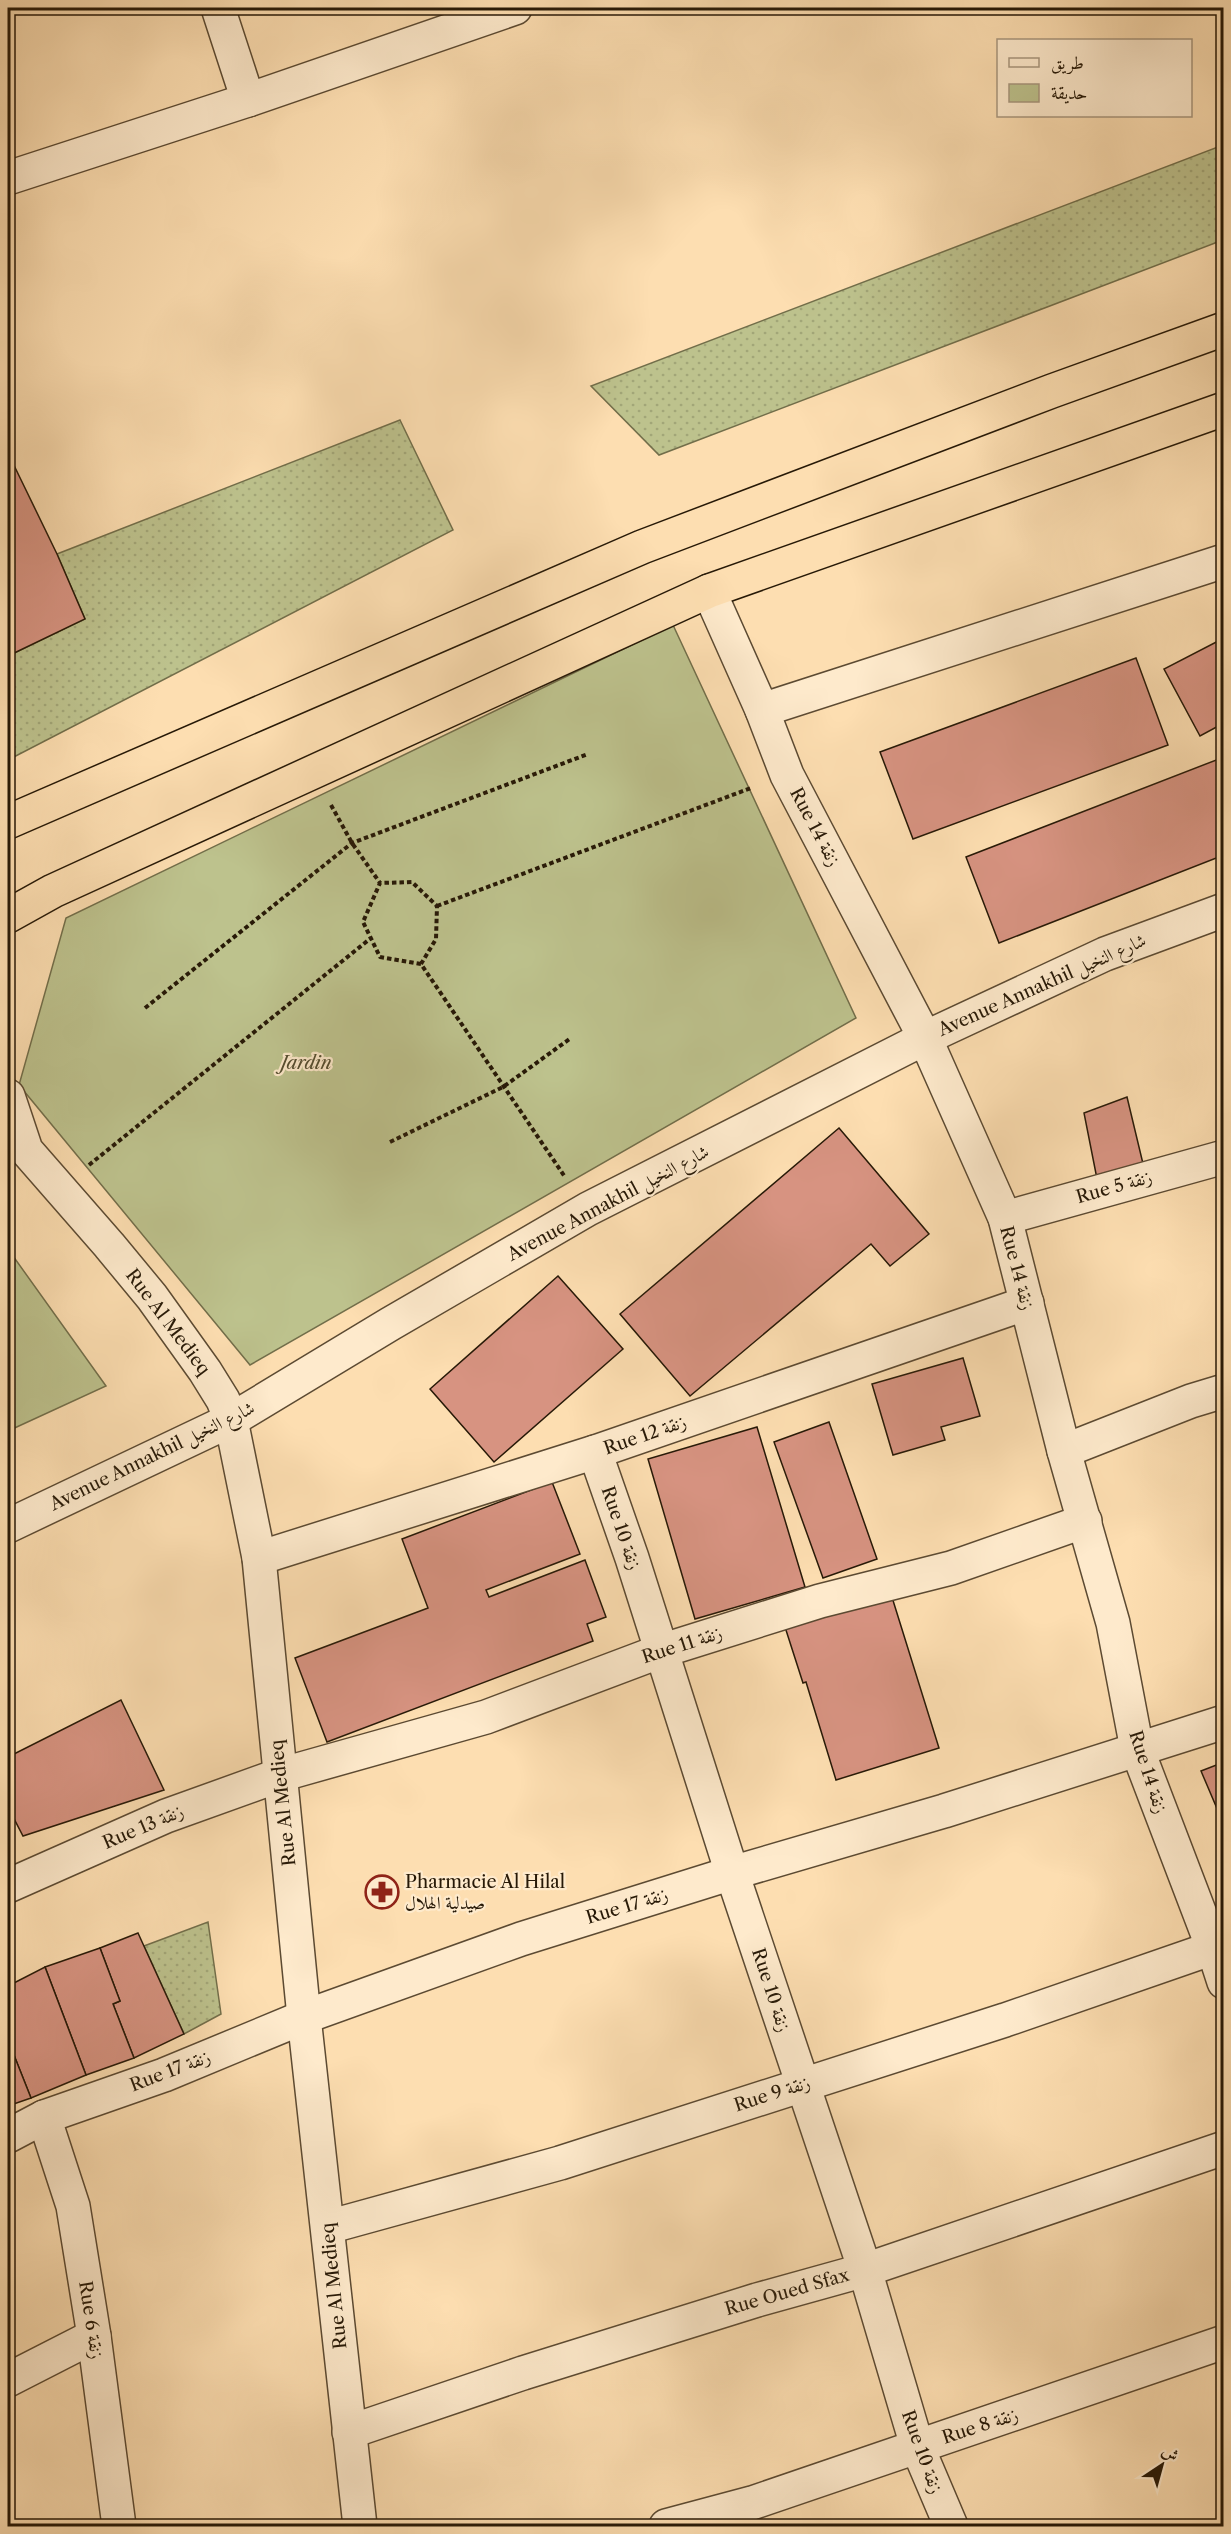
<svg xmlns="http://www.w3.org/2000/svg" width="1231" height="2534" viewBox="0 0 1231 2534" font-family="'Libre Caslon Text',Amiri,serif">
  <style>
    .grass { fill: url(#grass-dots); stroke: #726e4a; stroke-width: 1.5 }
    .park { fill: #bdc28d; stroke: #726e4a; stroke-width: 1.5 }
    .building { fill: #d79381; stroke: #271907; stroke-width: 1.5 }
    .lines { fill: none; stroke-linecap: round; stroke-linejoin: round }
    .minor-casing { stroke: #5c4a32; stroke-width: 36 }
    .trunk-casing { stroke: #271907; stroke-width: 36 }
    .path { stroke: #271907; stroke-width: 4; stroke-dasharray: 4.5 3; stroke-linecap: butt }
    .minor { stroke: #feeacc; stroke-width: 33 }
    .trunk { stroke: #fddeb1; stroke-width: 33 }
    .labels { text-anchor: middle; stroke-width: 4.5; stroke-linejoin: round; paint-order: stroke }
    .street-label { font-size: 18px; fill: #271907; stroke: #feeacc }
    .park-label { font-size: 18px; font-style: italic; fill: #544c2f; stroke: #feeacc }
    .poi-label { font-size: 18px; fill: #271907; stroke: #feeacc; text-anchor: start }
  </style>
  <defs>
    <pattern id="grass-dots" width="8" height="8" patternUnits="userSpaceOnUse" patternTransform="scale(1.5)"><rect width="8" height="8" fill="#bdc28d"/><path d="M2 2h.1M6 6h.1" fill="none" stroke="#a2a678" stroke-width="1.8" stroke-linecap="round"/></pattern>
  </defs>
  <rect width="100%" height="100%" fill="#fddeb1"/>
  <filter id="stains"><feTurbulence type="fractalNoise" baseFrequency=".00333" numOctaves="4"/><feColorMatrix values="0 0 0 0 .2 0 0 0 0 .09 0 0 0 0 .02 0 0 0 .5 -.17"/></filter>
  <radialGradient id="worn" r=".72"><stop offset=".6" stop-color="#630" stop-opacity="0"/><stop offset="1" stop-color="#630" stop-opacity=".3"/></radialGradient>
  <g class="grass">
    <polygon points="1223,145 1223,240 659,455 591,386"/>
    <polygon points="400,420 453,530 8,760 8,656 85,619 57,554"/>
    <polygon points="208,1922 221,2014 184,2034 144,1946"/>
  </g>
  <g class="park">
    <polygon points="673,625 856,1018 250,1365 19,1085 66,918"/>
    <polygon points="8,1249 106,1386 8,1431"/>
  </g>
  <g class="building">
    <polygon points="8,453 57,554 85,619 8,656"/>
    <polygon points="1224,638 1224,723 1200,736 1164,669"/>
    <polygon points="1136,658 1168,745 913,839 880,752"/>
    <polygon points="1224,757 1224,855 999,943 966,857"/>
    <polygon points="1127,1097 1145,1172 1099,1189 1084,1113"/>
    <polygon points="839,1128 929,1234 890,1266 871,1244 690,1396 620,1314"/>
    <polygon points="558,1276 623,1349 494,1462 430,1389"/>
    <polygon points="963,1358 980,1416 941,1427 945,1440 893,1455 872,1384"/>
    <polygon points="829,1422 877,1559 823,1578 774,1442"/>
    <polygon points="757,1427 805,1587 695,1619 648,1459"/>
    <polygon points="552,1482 580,1554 486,1590 489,1597 585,1560 606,1617 587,1624 593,1641 327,1742 295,1658 428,1608 402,1539"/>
    <polygon points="891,1594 939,1748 836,1780 806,1682 803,1683 785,1627"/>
    <polygon points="121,1700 164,1790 23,1836 8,1807 8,1757"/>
    <polygon points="1224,1762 1224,1825 1201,1771"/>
    <polygon points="138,1933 184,2034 134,2058 113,2004 120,2001 100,1948"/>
    <polygon points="100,1948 120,2001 113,2004 134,2058 86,2075 45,1967"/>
    <polygon points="45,1967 86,2075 31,2098 8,2040 8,1986"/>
    <polygon points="8,2040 31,2098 8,2106"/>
  </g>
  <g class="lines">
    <g class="minor-casing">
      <g id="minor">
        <polyline points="218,8 248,100"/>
        <polyline points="8,178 248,100 515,8"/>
        <polyline points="709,591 762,710 787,775 925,1038 1005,1218 1064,1451 1113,1623 1137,1749 1213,1948 1224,1982"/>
        <polyline points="762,710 1224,561"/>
        <polyline points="8,1096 26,1150 109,1245 152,1297 205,1371 223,1400 231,1420 259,1558 304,2017 360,2526"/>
        <polyline points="1005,1218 1224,1157"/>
        <polyline points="1064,1451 1191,1401 1224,1391"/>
        <polyline points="595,1452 632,1558 732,1873 865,2270 917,2446 951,2526"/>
        <polyline points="8,1526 231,1420 390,1324 588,1209 925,1038 1105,954 1224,910"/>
        <polyline points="259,1558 595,1452 1027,1303"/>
        <polyline points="8,1886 166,1816 280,1775 486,1717 661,1651 820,1601 951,1568 1085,1521"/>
        <polyline points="44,2117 73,2206 94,2336 119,2526"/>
        <polyline points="8,2136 44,2117 164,2075 304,2017 521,1939 732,1873 944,1811 1224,1722"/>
        <polyline points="328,2227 560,2163 1005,2020 1213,1948"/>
        <polyline points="8,2380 94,2336"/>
        <polyline points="349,2432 523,2373 757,2300 865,2270 1224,2148"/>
        <polyline points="666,2526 752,2503 1224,2342"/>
      </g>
    </g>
    <g class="trunk-casing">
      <g id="trunk">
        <polyline points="8,822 642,547 1052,391 1224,329"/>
        <polyline points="8,916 53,891 709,591 1224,409"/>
      </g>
    </g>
    <g class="path">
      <polyline points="331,805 352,843 380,883"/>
      <polyline points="437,906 751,788"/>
      <polyline points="421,964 380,957 363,922 380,883 412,882 437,906 436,939 421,964 565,1177"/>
      <polyline points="145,1008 352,843 588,754"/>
      <polyline points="390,1142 503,1087 571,1038"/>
      <polyline points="89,1165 371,938"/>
    </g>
    <use href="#minor" class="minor"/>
    <use href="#trunk" class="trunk"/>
  </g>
  <defs>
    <g id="pharmacy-ring" transform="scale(1.725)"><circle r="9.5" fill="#feeacc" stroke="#8f2418" stroke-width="1.5"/><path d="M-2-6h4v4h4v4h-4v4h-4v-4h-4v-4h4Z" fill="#8f2418"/></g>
  </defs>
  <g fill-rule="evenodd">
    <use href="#pharmacy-ring" x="382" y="1892"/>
  </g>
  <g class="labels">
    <g class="street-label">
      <text transform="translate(815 827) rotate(62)" y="6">Rue 14 زنقة</text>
      <text transform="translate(1042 985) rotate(-24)" y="6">Avenue Annakhil شارع النخيل</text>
      <text transform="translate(1114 1187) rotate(-16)" y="6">Rue 5 زنقة</text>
      <text transform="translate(608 1203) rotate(-28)" y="6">Avenue Annakhil شارع النخيل</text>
      <text transform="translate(1017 1268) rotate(75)" y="6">Rue 14 زنقة</text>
      <text transform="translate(168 1322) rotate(53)" y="6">Rue Al Medieq</text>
      <text transform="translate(645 1435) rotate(-19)" y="6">Rue 12 زنقة</text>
      <text transform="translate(152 1456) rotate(-26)" y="6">Avenue Annakhil شارع النخيل</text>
      <text transform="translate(621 1528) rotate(71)" y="6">Rue 10 زنقة</text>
      <text transform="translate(682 1645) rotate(-18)" y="6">Rue 11 زنقة</text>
      <text transform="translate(1148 1772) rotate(72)" y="6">Rue 14 زنقة</text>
      <text transform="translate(283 1803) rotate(-96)" y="6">Rue Al Medieq</text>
      <text transform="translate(143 1827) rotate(-23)" y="6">Rue 13 زنقة</text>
      <text transform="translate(627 1906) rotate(-17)" y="6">Rue 17 زنقة</text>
      <text transform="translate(771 1990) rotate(72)" y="6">Rue 10 زنقة</text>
      <text transform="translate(170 2071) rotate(-21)" y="6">Rue 17 زنقة</text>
      <text transform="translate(772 2094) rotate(-18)" y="6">Rue 9 زنقة</text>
      <text transform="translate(334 2286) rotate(-96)" y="6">Rue Al Medieq</text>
      <text transform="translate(787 2292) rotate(-16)" y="6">Rue Oued Sfax</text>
      <text transform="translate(91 2320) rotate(81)" y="6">Rue 6 زنقة</text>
      <text transform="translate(980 2426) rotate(-18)" y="6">Rue 8 زنقة</text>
      <text transform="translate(922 2452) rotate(70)" y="6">Rue 10 زنقة</text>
    </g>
    <g class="park-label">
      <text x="306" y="1069">Jardin</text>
    </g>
    <g class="poi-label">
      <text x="405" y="1888">Pharmacie Al Hilal<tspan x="405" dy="21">صيدلية الهلال</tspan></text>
    </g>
  </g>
  <rect width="1231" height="2534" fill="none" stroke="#fddeb1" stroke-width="30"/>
  <rect x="9" y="9" width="1213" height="2516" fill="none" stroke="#271907" stroke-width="3"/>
  <rect x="15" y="15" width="1201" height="2504" fill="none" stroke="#271907" stroke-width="1.5"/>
  <rect x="997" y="39" width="195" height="78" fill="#feeacc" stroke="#a8967d" stroke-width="1.5"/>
  <rect x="1009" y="58" width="30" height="9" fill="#feeacc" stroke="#a8967d" stroke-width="1.5"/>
  <text x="1051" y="69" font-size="18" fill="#271907">طريق</text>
  <rect x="1009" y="84" width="30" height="18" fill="#bdc28d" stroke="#a8967d" stroke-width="1.5"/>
  <text x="1051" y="99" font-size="18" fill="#271907">حديقة</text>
  <g transform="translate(1162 2465) rotate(36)" stroke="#feeacc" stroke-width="4.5" paint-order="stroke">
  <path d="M0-4.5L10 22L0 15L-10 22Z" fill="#271907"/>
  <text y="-9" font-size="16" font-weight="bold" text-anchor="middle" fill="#271907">ش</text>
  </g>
  <rect width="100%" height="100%" filter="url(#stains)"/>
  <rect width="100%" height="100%" fill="url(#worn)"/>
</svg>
